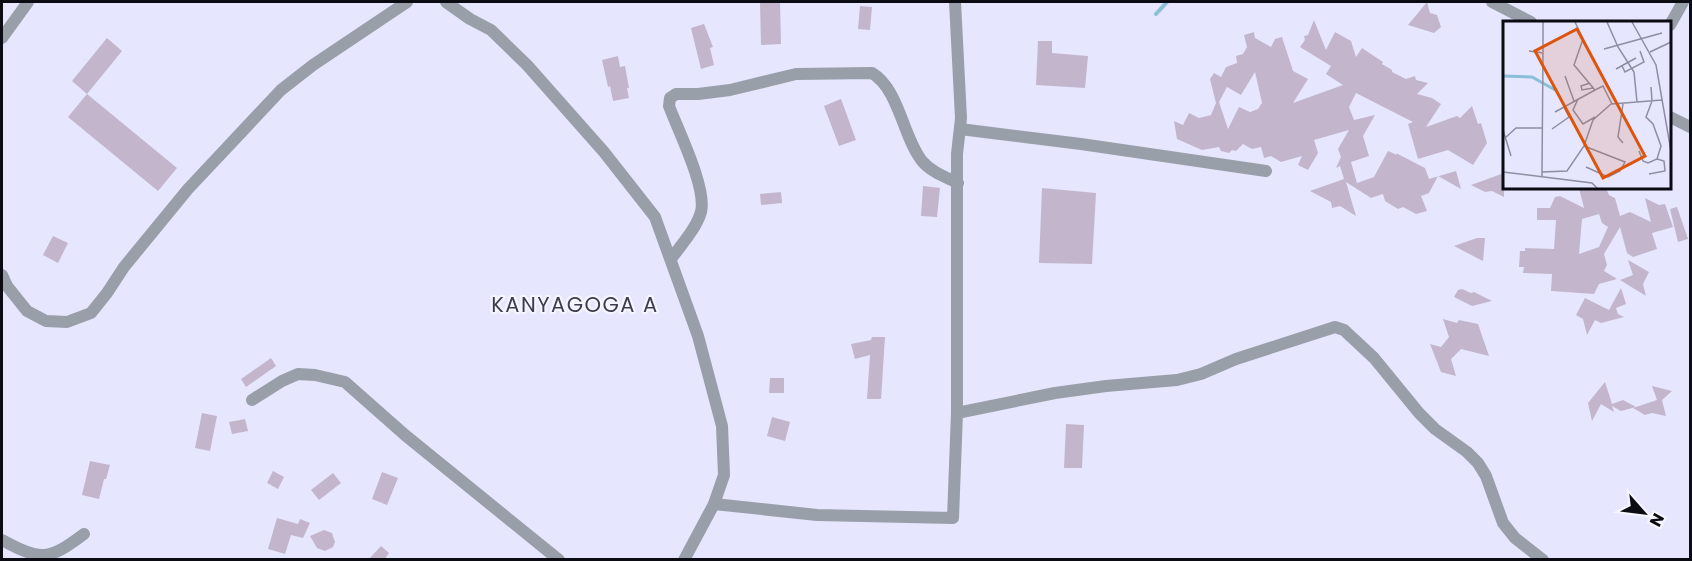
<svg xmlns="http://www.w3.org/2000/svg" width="1692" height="561" viewBox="0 0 1692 561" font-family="Poppins,sans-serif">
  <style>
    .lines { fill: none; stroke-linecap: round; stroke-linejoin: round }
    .stream { stroke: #8abfda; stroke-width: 4 }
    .building { fill: #c3b6cc; fill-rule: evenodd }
    .minor { stroke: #999fa8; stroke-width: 12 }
    .labels { text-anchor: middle; stroke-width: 4.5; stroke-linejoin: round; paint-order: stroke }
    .quarter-label { font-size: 21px; letter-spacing: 1.5px; fill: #3c3c4f; stroke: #f5f5ff }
    .inset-river { fill: none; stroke: #8abfda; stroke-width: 3 }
    .inset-road { fill: none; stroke: #8e8ea1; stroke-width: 1.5 }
    .view { fill: #dd550c; fill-opacity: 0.15; stroke: #dd550c; stroke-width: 3 }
    .inset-edge { fill: none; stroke: #0b0b13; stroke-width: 3 }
  </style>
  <rect width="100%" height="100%" fill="#e6e6ff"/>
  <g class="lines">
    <polyline class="stream" points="1156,14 1167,2"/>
  </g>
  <g class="building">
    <polygon points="780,2 781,44 761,45 760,3"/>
    <polygon points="1427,2 1430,13 1437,15 1441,27 1434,33 1408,25"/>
    <polygon points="860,6 872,7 870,30 858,29"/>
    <path d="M1314 20 1326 50 1335 32 1351 41 1356 57 1362 48 1383 62 1382 64 1392 70V72L1406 79 1415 76 1416 80 1428 83 1417 94 1432 98 1441 104 1426 127 1457 116 1460 118 1472 106 1478 124 1481 123 1487 143 1473 165 1448 150 1418 159 1408 124 1413 122 1356 93 1349 107 1354 120 1375 115 1363 136 1369 156 1351 162 1357 183 1374 177 1388 151 1397 155 1396 153 1425 168 1429 179 1456 171 1461 189 1438 176 1429 193 1421 196 1427 211 1416 214 1403 207 1398 209 1385 201 1383 194 1371 198 1346 182 1356 216 1340 206 1332 208 1331 202 1310 191 1344 179 1340 166 1336 168 1341 157 1338 149 1349 130 1314 140 1318 153 1308 170 1298 165 1302 156 1281 162 1271 156 1264 158 1261 147 1252 149 1243 144 1236 151 1232 150 1229 153 1221 151 1219 147 1202 150 1177 139 1174 121 1183 125 1189 113 1199 118 1211 115 1216 103 1210 79 1214 73 1221 77 1226 67 1237 63 1236 56 1243 54 1247 47 1244 35 1254 32 1255 38 1271 47 1275 39 1282 37 1293 71 1308 79 1293 103 1343 85 1326 74 1331 66 1300 47 1305 40 1304 36 1308 35ZM1255 72 1262 103 1258 109 1250 112 1239 107 1228 129 1219 102 1227 87 1241 95Z"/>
    <polygon points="704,24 713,47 710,48 714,65 701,69 691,28"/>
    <polygon points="107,38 122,51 87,94 72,81"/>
    <polygon points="1038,41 1052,41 1052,53 1088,56 1085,88 1036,85"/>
    <polygon points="618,56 620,67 625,66 629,88 627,88 629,98 613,101 610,86 608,87 602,60"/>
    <polygon points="87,94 177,168 158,191 68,117"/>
    <polygon points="841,99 856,140 839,146 824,106"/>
    <polygon points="1504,173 1504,197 1492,191 1485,192 1471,185"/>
    <polygon points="923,186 940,188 937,217 921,216"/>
    <polygon points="1042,188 1096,193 1092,264 1039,263"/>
    <path d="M1579 188H1606L1609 195 1615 198 1620 216 1630 212 1651 222 1645 198 1659 205 1665 204 1673 227 1652 233 1657 249 1633 257 1627 253 1620 227 1604 254 1607 265 1604 271 1617 279 1599 284 1594 294 1551 291 1552 274 1523 273 1524 267H1519L1520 251H1525V248L1554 249 1556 220H1537V208H1550L1555 197 1560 196 1584 208ZM1599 214 1602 223 1608 227 1599 247 1579 254 1582 219Z"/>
    <polygon points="781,192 782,203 761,205 760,194"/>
    <polygon points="1677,207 1688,239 1678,242 1670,209"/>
    <polygon points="53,236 68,243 58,263 43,255"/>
    <polygon points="1477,238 1485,238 1483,261 1454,246"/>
    <polygon points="1628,260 1649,272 1643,284 1646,296 1620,280 1633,275"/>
    <polygon points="1621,288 1626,304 1616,308 1618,314 1624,317 1601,323 1595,320 1587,335 1583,319 1576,315 1585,298 1609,310"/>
    <polygon points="1462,289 1471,293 1474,292 1492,301 1472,306 1454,297 1458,290"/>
    <polygon points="1443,319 1457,323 1459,320 1478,324 1489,356 1461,349 1451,359 1456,376 1441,372 1430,344 1441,347 1449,337"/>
    <polygon points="872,337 885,337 881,399 867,399 870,355 855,359 851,344 871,340"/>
    <polygon points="271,358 276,366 246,387 241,379"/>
    <polygon points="770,378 784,378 784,393 769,393"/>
    <polygon points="1605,382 1612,404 1623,400 1636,407 1621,411 1612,406 1614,412 1601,404 1592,421 1588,403"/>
    <polygon points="1652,386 1672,391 1662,400 1666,416 1652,413 1645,415 1633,408 1657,400"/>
    <polygon points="202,413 217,416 210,451 195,448"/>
    <polygon points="772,417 790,422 785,441 767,436"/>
    <polygon points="245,419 248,431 232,434 229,422"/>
    <polygon points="1066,424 1084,425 1082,468 1064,468"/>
    <polygon points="90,461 110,465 106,479 104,479 99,499 82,495"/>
    <polygon points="273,471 284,477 278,489 267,483"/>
    <polygon points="382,472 398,478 387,505 372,499"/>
    <polygon points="333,473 341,483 319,500 311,490"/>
    <polygon points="277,518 298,524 300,519 310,523 303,538 291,535 285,554 268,549"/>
    <polygon points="324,530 332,533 335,542 333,547 325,551 317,548 310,536"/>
    <polygon points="381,546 389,553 384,560 368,560"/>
  </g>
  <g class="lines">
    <g class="minor">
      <polyline points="446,2 470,19 491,30 527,65 604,152 655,217 698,336 722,426 724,475 714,504"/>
      <polyline points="955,2 961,118 957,154 957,413"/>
      <polyline points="1492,2 1531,22"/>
      <polyline points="1670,25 1683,2"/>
      <polyline points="2,38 28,2"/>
      <polyline points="1670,117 1690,127"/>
      <polyline points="960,129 1081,144 1266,171"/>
      <path d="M671 259C681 245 696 229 701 212 707 188 678 130 669 106L670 98 676 94H698L730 90 796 74 872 73C899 89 903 137 922 161 931 172 946 177 958 183"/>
      <polyline points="2,275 7,286 27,311 46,321 67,322 91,313 107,293 124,267 188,189 281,90 313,65 407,2"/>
      <polyline points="252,400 282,381 298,374 315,375 345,382 405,435 559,560"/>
      <path d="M2 540C41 561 48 561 84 534"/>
      <polyline points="684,560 714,504 817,515 953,518 957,413 1055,393 1106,386 1177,380 1201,374 1236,359 1335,327 1344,330 1374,358 1419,413 1435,429 1467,452 1478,463 1486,476 1503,523 1515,538 1543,560"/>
    </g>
  </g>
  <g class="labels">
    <g class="quarter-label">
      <text x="575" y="312">KANYAGOGA A</text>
    </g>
  </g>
  <g transform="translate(1503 21)">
    <rect width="168" height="168" fill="#e6e6ff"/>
    <path class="inset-river" d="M0 55 29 56 54 70"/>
    <path class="inset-road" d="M40 1V31M72 1 80 18 71 44 92 69 100 65 109 83 159 79M104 1 115 26 131 51 134 81M129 1 153 44 168 130M101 28 159 12M26 30 40 32 39 151M147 31 168 21M119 45 122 51 141 41 137 30M113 48 133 37M62 55 71 80M87 62 78 65 79 69 90 67M75 78 70 89 80 103 92 96M52 91 92 69M49 108 66 96 61 86M0 109 8 135M2 117 13 107H39M120 122 115 116 120 83M81 125 122 141 117 150 105 156 83 146M136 130 140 140 145 142 154 138 158 125 150 103 143 96 149 80 148 66M0 151 89 162 94 167M146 153 162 150 161 140 154 138M39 155V151L64 150 81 125 90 99 108 83"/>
    <path class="view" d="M74 8 142 135 100 157 32 30Z"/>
    <rect width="168" height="168" class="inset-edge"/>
  </g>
  <rect width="1692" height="561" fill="none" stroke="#0b0b13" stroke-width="6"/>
  <g transform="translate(1644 513) rotate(118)" stroke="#f5f5ff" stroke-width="4.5" paint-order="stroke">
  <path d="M0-4.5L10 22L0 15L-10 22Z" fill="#0b0b13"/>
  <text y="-9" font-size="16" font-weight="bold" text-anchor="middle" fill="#0b0b13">N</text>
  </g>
</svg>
